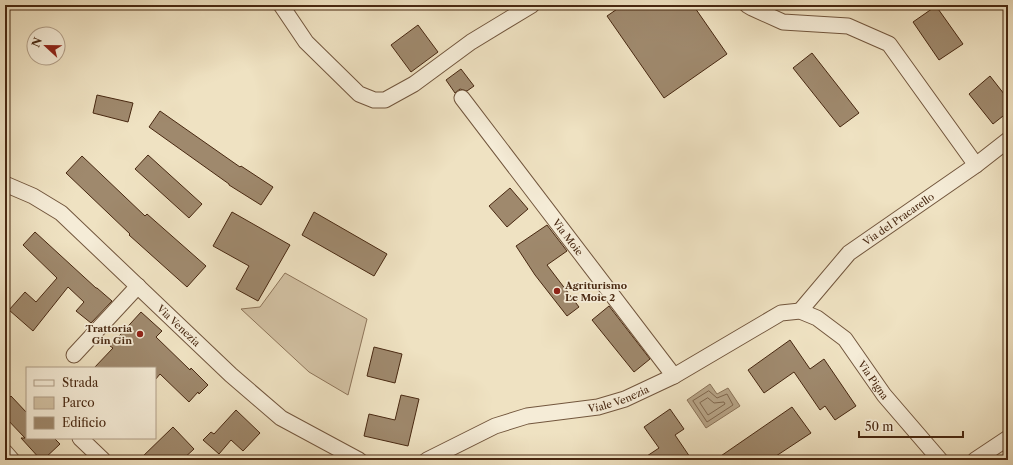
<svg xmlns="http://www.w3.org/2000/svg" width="1013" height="465" viewBox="0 0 1013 465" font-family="'Libre Caslon Text',serif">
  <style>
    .green { fill: #d3c2a4; stroke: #8e755a }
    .water { fill: #b6a386; stroke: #8a7257 }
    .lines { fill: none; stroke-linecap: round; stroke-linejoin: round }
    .shore { stroke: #7f664c; stroke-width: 1 }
    .building { fill: #9f896d; stroke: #482811 }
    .minor-casing { stroke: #72563d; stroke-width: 17 }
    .minor { stroke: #f5ecd7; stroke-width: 15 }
    .poi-dot { fill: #8f2418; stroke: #f5ecd7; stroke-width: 1.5 }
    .labels { text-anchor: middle; stroke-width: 3.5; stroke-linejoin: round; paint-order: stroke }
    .street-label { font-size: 10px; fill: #482811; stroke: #f5ecd7 }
    .poi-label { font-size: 10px; font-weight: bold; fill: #482811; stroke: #f5ecd7; text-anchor: start }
  </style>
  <rect width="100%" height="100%" fill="#efe2c2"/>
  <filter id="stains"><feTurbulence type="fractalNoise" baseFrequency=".005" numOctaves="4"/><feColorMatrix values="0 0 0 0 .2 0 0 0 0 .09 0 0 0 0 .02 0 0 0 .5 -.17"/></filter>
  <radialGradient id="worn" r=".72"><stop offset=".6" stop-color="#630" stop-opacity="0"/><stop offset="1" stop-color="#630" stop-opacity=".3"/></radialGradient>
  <polygon class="green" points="285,273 367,319 348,395 309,372 241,309 260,307"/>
  <polygon class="water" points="710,384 717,394 728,388 740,406 706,428 687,400"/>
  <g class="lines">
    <g class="shore">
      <polygon points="709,391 717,398 727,394 733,405 707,422 693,401"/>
      <polygon points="708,398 714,403 724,402 725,404 708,415 700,403"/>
    </g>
  </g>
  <g class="building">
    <polygon points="623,5 693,5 727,54 664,98 607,16"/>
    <polygon points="936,6 963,44 939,60 913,22"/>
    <polygon points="418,25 438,52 411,72 391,45"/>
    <polygon points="812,53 859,113 840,127 793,68"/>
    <polygon points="461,69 474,86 467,91 460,89 455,93 446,80"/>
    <polygon points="990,76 1008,99 1008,112 993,124 969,94"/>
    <polygon points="97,95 133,103 128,122 93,113"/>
    <polygon points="160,111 240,167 241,166 273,187 261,205 229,185 229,184 149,127"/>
    <polygon points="148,155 202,204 189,218 135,169"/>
    <polygon points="82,156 145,216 147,214 206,266 187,287 129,235 130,234 66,173"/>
    <polygon points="510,188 528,209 507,227 489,206"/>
    <polygon points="232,212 290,245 258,301 236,289 249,266 213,246"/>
    <polygon points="314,212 387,254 374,276 302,235"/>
    <polygon points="547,225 567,251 547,265 579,307 567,316 535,275 516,246"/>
    <polygon points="35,232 96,288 97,288 112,301 91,323 76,311 84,302 68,287 33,331 9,310 25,292 36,302 57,278 23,245"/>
    <polygon points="609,306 650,359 634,372 592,320"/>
    <polygon points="141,312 162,331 156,337 190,370 191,368 208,385 199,394 198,392 189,402 160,374 155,380 155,368 94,368 113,348 110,346"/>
    <polygon points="790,340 810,369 824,359 856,406 835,420 825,406 820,410 794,372 764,393 748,370"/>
    <polygon points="374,347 402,354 395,383 367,376"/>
    <polygon points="401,395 419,399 408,446 364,436 369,414 395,420"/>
    <polygon points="11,396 27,413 27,438 54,438 60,444 43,460 41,460 21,438 25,438 5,417 5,402"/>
    <polygon points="792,407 811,433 770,460 715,460"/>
    <polygon points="670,409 684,429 675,435 692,460 641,460 659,448 644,427"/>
    <polygon points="236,410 260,433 243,451 231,440 219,454 203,440 211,432 214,434"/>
    <polygon points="173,427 194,449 182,460 139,460"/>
  </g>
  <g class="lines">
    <g class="minor-casing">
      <g id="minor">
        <polyline points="281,5 306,42 359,94 374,100 385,100 414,84 471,42 532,5"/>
        <polyline points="747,5 752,8 783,22 848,26 889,44 976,165"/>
        <path id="s1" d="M462 98 674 376"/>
        <path id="s2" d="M5 184 33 196 61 213 231 375 281 418 359 460"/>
        <path id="s3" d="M800 311 849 253 976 165 1008 140"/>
        <polyline points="74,355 138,286"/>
        <polyline points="80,438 103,460"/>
        <polyline points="5,452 12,460"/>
        <path id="s4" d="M427 460 495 426 527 416 598 407 625 399 674 376 781 313 800 311 817 318 845 339 884 395 940 460"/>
        <polyline points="975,460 1008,438"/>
      </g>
    </g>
    <use href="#minor" class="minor"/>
  </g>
  <g class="poi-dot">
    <circle cx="557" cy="291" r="4"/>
    <circle cx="140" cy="334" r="4"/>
  </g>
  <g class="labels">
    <g class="street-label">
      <text dy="4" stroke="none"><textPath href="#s3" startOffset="136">Via del Pracarello</textPath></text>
      <text dy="4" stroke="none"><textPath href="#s1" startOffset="175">Via Moie</textPath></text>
      <text dy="4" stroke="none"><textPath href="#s2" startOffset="226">Via Venezia</textPath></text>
      <text dy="4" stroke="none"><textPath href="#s4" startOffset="510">Via Pigna</textPath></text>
      <text dy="4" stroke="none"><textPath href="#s4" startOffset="203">Viale Venezia</textPath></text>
    </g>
    <g class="poi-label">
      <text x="565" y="289">Agriturismo<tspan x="565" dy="12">Le Moie 2</tspan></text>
      <text x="132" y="332" text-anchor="end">Trattoria<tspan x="132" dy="12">Gin Gin</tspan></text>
    </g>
  </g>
  <rect width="1013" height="465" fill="none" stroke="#efe2c2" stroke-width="20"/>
  <rect x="6" y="6" width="1001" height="453" fill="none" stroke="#482811" stroke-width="2"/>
  <rect x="10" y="10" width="993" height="445" fill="none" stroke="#482811"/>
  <rect x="26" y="367" width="130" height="72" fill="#f5ecd7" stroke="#b09e88"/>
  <rect x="34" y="380" width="20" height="6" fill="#f5ecd7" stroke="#b09e88"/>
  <text x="62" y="387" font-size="12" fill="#482811">Strada</text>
  <rect x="34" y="397" width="20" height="12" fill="#d3c2a4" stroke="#b09e88"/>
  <text x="62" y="407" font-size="12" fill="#482811">Parco</text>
  <rect x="34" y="417" width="20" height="12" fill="#9f896d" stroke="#b09e88"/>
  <text x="62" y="427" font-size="12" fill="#482811">Edificio</text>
  <g transform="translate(46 46) rotate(292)"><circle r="19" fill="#f5ecd7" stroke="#b09e88"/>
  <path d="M0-3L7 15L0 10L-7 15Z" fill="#8f2418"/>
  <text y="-6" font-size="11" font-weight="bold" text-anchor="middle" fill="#482811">N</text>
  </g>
  <path d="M859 431v6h104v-6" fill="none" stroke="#482811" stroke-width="2"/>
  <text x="865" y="431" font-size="12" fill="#482811" stroke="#f5ecd7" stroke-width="3" paint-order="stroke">50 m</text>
  <rect width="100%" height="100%" filter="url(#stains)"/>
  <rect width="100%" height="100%" fill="url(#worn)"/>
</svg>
